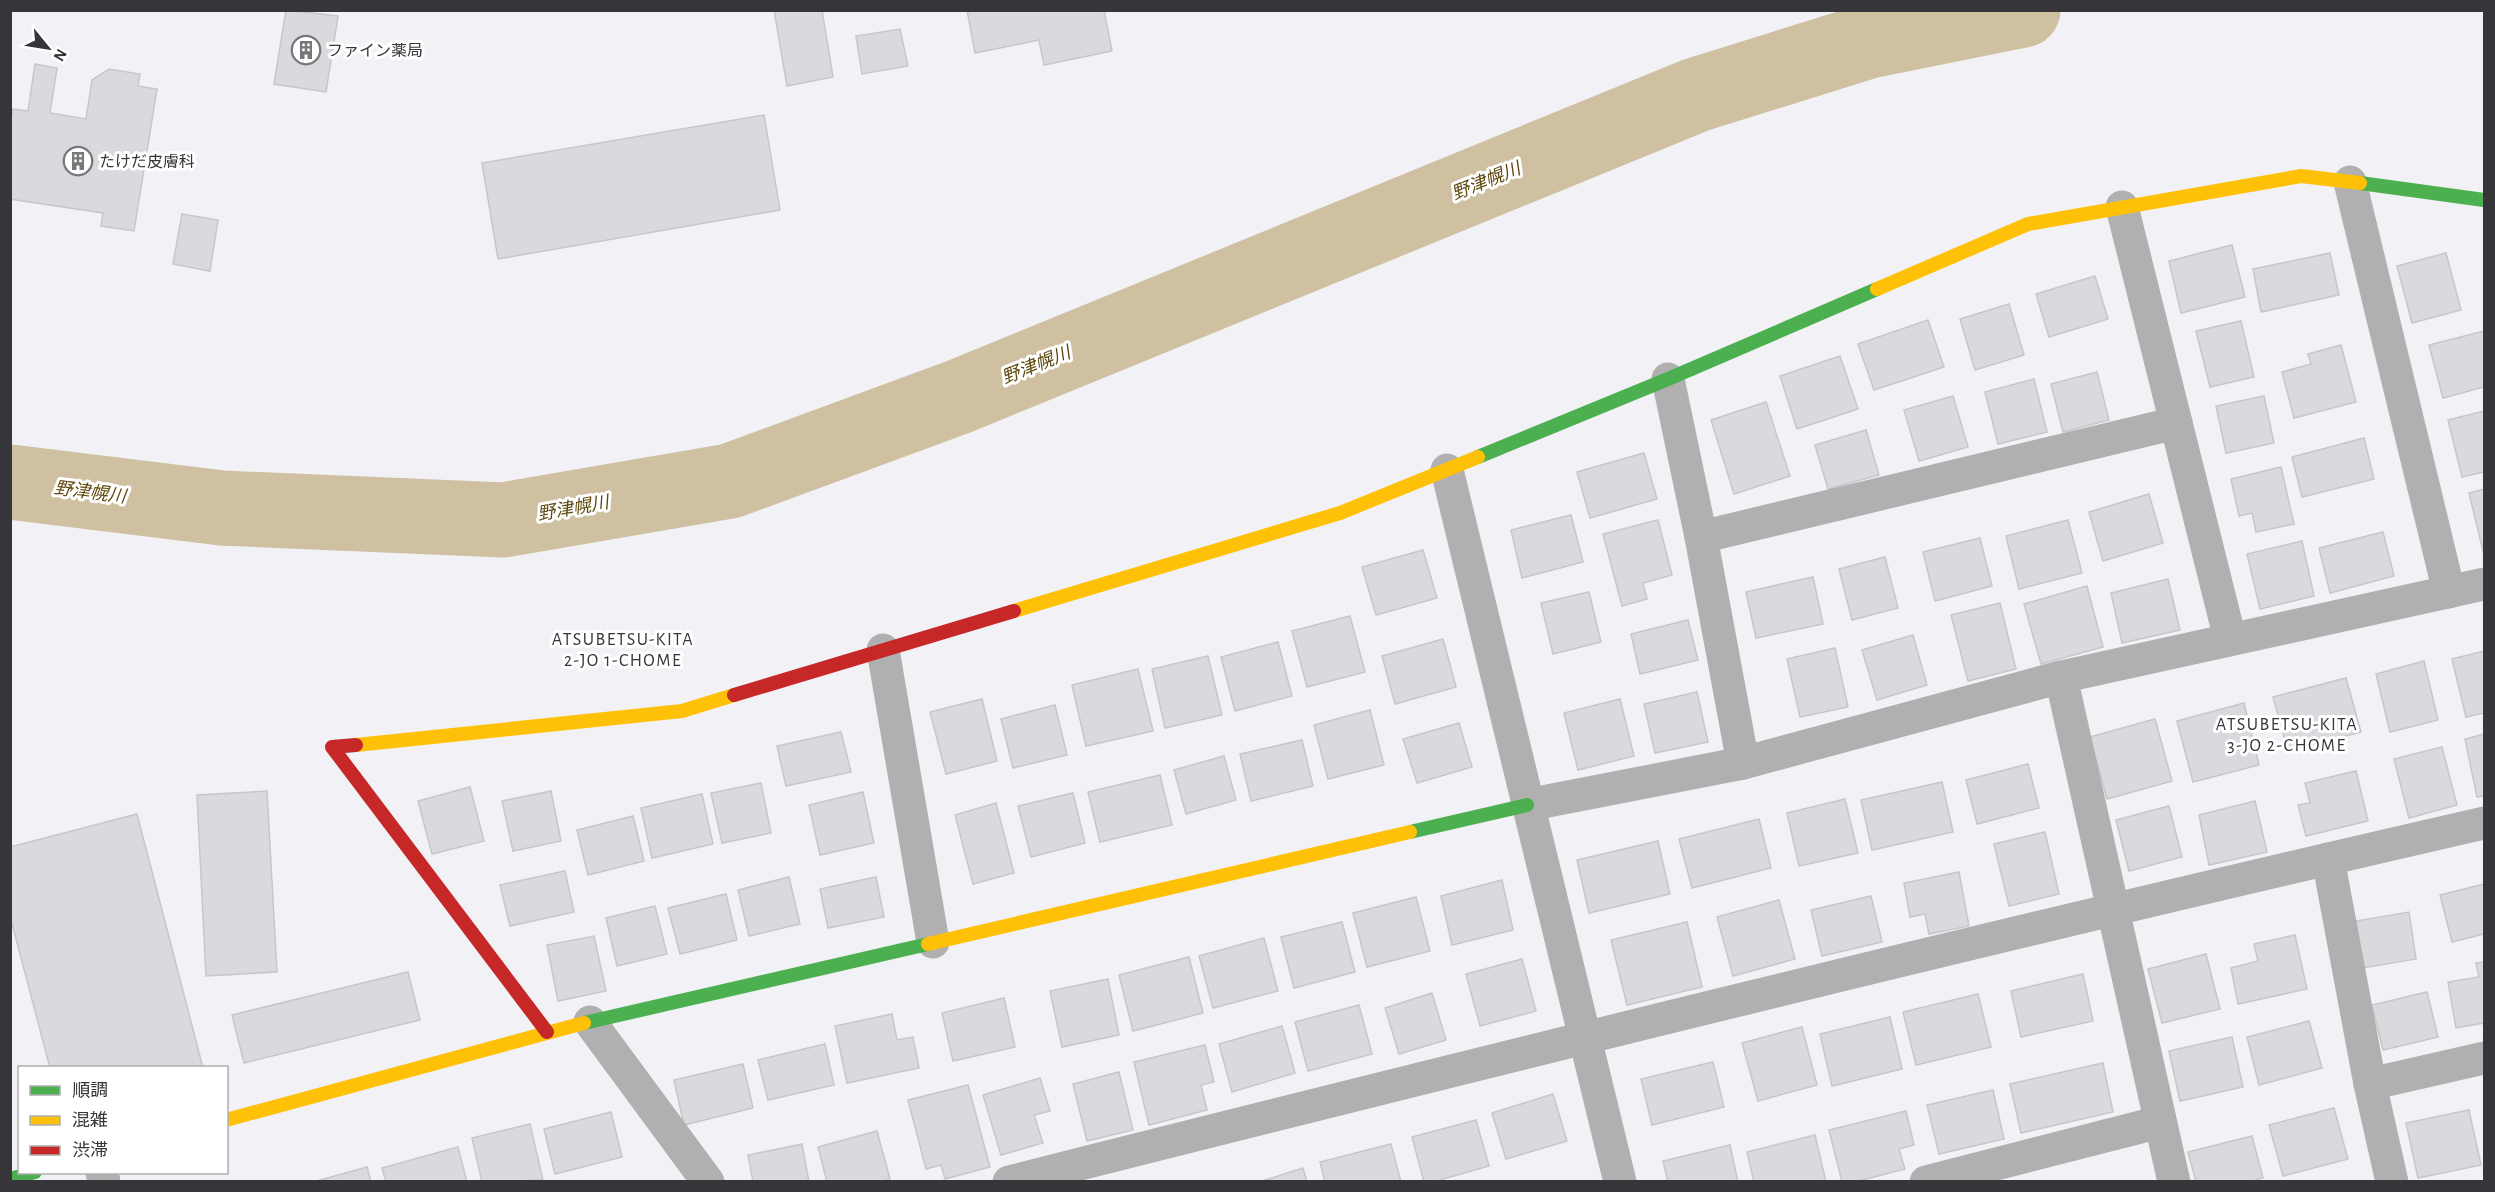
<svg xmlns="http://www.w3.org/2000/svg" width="2495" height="1192" viewBox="0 0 2495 1192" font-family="'Alegreya Sans','Noto Sans JP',sans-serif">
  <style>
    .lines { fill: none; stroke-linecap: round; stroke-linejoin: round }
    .river { stroke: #cec0a1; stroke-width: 75 }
    .building { fill: #dadade; stroke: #c7c6cb; stroke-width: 1.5 }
    .street { stroke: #b0b0b1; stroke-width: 33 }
    .fast { stroke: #4caf50; stroke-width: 14 }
    .slow { stroke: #ffc107; stroke-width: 14 }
    .jam { stroke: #c62828; stroke-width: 14 }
    .labels { text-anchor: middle; stroke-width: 6; stroke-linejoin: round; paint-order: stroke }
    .poi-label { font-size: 16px; fill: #363539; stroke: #fff; text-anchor: start }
    .water-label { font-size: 18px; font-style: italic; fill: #5d480d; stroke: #fff }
    .neighbourhood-label { font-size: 18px; letter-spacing: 1.5px; fill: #363539; stroke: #fff }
  </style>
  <rect width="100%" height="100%" fill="#f1f1f6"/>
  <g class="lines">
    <polyline class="river" points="10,482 222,508 503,520 730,481 958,397 1696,95 1869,41 2023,10"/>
  </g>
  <g class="building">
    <polygon points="286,10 338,16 326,92 274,84"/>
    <polygon points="774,10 822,10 833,77 787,86"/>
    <polygon points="967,10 1104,10 1112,51 1044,65 1039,40 975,53"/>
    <polygon points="900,29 908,66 862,74 856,36"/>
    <polygon points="35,64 57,68 50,113 86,119 92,80 109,69 140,74 138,86 157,89 134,231 101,226 103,213 10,199 10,123 13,109 28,111"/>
    <polygon points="764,115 780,210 498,259 482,163"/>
    <polygon points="182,214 218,220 210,271 173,264"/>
    <polygon points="2232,245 2245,297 2181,313 2169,261"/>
    <polygon points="2330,253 2339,295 2261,312 2253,269"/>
    <polygon points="2446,253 2461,310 2412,323 2397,266"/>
    <polygon points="2095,276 2108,319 2049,337 2036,294"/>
    <polygon points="2009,304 2024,355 1975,370 1960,319"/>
    <polygon points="1928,320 1944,367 1874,390 1858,344"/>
    <polygon points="2241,321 2254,377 2210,387 2196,331"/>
    <polygon points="2484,331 2484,387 2443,398 2429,345"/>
    <polygon points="2341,345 2356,402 2294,418 2282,372 2311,364 2308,354"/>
    <polygon points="1840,356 1858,409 1797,429 1780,376"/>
    <polygon points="2097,372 2109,420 2063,432 2051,384"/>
    <polygon points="2034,379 2047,432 1998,444 1985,392"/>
    <polygon points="1953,396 1968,447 1919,461 1904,410"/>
    <polygon points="2264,396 2274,443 2226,453 2216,406"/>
    <polygon points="1766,402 1790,476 1734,494 1711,420"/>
    <polygon points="2484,411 2484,472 2462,477 2448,420"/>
    <polygon points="1866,430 1879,475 1828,489 1815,445"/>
    <polygon points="2364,438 2374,479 2302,497 2292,457"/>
    <polygon points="1644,453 1657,499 1590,518 1577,472"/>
    <polygon points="2281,467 2294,524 2256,532 2252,513 2239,516 2231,479"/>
    <polygon points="2484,489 2484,555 2469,493"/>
    <polygon points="2149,494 2163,543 2103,561 2089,512"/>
    <polygon points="1571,515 1583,562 1522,578 1511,530"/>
    <polygon points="1658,520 1672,575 1643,583 1647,599 1622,606 1603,534"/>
    <polygon points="2068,520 2082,573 2019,589 2006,536"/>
    <polygon points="2383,532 2394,576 2330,593 2319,548"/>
    <polygon points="1980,538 1992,586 1935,601 1923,552"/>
    <polygon points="2302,541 2314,596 2260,609 2247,554"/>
    <polygon points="1423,550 1437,598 1376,615 1362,567"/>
    <polygon points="1885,557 1898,608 1852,620 1839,569"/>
    <polygon points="1813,577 1823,624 1756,638 1746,592"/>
    <polygon points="2168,579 2180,630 2122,643 2111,593"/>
    <polygon points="2087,586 2103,647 2041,664 2024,604"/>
    <polygon points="1589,592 1601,642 1553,654 1541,603"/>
    <polygon points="2000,603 2016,669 1968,681 1951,615"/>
    <polygon points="1350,616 1365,672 1307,687 1292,631"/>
    <polygon points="1688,620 1698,660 1640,674 1631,634"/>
    <polygon points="1913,635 1927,685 1877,700 1862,650"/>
    <polygon points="1443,639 1456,687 1395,704 1382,656"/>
    <polygon points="1278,642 1292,696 1235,711 1221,657"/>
    <polygon points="1835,648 1848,707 1800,717 1787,659"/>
    <polygon points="2484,651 2484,713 2466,717 2452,659"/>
    <polygon points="1208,656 1222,715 1165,728 1152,669"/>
    <polygon points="2424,661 2438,720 2390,732 2376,674"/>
    <polygon points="1138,669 1153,731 1086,746 1072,685"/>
    <polygon points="2346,678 2361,732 2288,751 2273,697"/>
    <polygon points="1697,692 1708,742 1655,753 1644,704"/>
    <polygon points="982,699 997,761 946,774 930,712"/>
    <polygon points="1620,699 1634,756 1578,770 1564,713"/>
    <polygon points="2244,703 2259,765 2193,782 2177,721"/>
    <polygon points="1055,705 1067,755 1013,768 1001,719"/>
    <polygon points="1370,710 1384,765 1328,779 1314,725"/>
    <polygon points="2155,719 2172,781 2107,799 2090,737"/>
    <polygon points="1459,723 1472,767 1417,783 1403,739"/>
    <polygon points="841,732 851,772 786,786 777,746"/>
    <polygon points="2484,734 2484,796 2477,797 2465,739"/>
    <polygon points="1302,740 1313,786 1251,801 1240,754"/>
    <polygon points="2442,747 2457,805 2409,818 2394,759"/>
    <polygon points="1224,756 1236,800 1186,814 1174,770"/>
    <polygon points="2028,764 2039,808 1977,824 1966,780"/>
    <polygon points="2356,771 2368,821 2306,836 2298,805 2310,803 2305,783"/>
    <polygon points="1160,775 1172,825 1100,842 1088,792"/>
    <polygon points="1942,782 1953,832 1872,850 1861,800"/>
    <polygon points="761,783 771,833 722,843 711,793"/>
    <polygon points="470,787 484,841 432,854 418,801"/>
    <polygon points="267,791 277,972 206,976 197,795"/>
    <polygon points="551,791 561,841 513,851 502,801"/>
    <polygon points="863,792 874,843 820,855 809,805"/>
    <polygon points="1073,793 1085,843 1031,857 1018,806"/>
    <polygon points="702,794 713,844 652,858 641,808"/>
    <polygon points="1845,799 1858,853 1799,866 1787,813"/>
    <polygon points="2255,801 2267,852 2209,865 2199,815"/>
    <polygon points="996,803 1014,873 973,884 955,815"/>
    <polygon points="2169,806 2182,857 2129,871 2116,820"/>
    <polygon points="137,814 203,1068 50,1068 10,916 10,847"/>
    <polygon points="633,816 644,861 588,875 577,830"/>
    <polygon points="1759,819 1771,868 1692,888 1679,839"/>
    <polygon points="2045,832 2059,894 2009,906 1994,844"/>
    <polygon points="1658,841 1670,894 1589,913 1577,860"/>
    <polygon points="565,871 574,912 510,926 500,885"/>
    <polygon points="1959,872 1969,926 1929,934 1925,914 1910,917 1904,883"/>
    <polygon points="789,877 800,924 749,936 738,890"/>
    <polygon points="876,877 884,917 828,928 820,889"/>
    <polygon points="1502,880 1513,930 1452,945 1441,896"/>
    <polygon points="2484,884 2484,934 2452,942 2440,895"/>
    <polygon points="726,894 737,940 680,954 668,908"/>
    <polygon points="1871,896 1882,942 1822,956 1811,910"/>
    <polygon points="1416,897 1430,951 1367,967 1353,913"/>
    <polygon points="1779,900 1795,959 1733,976 1717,917"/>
    <polygon points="655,906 667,954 617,966 606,918"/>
    <polygon points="2409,912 2416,959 2363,968 2356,921"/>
    <polygon points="1342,922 1355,972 1294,988 1281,937"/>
    <polygon points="1687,922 1702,987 1627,1005 1611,940"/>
    <polygon points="2295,935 2307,989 2238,1004 2231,968 2258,961 2254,944"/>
    <polygon points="594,936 606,991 558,1001 547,945"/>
    <polygon points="1264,938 1278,991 1213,1008 1199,956"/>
    <polygon points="2206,954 2220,1009 2162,1023 2148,969"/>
    <polygon points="1189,957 1203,1013 1133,1031 1119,975"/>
    <polygon points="1522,959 1536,1011 1480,1026 1466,974"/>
    <polygon points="2484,962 2484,1023 2456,1028 2448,982 2479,977 2476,963"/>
    <polygon points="408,972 420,1020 244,1063 232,1015"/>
    <polygon points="2083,974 2093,1021 2021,1037 2011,991"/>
    <polygon points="1108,979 1119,1035 1062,1047 1050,991"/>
    <polygon points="2427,992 2438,1037 2383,1050 2372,1005"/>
    <polygon points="1432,993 1446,1040 1399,1054 1385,1008"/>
    <polygon points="1978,994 1991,1047 1916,1065 1903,1012"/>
    <polygon points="1004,998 1015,1047 953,1061 942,1013"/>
    <polygon points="1359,1005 1372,1054 1308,1071 1295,1022"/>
    <polygon points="892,1014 897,1040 913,1037 919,1068 847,1083 835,1026"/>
    <polygon points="1890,1017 1902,1069 1832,1086 1820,1034"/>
    <polygon points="2309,1021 2322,1068 2259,1085 2247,1037"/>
    <polygon points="1282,1026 1295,1073 1232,1092 1219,1044"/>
    <polygon points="1802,1027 1817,1085 1758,1101 1742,1043"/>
    <polygon points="2232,1037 2243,1087 2180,1101 2169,1051"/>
    <polygon points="825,1044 834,1085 768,1100 758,1060"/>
    <polygon points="1205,1045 1214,1082 1201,1085 1207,1110 1149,1125 1134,1062"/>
    <polygon points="1713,1062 1724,1107 1652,1125 1641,1079"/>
    <polygon points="2103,1063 2113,1112 2021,1133 2010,1084"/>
    <polygon points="743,1064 753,1108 684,1125 674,1080"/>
    <polygon points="1119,1072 1133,1130 1087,1141 1073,1084"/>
    <polygon points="1040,1078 1050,1111 1034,1115 1043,1143 1001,1155 983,1095"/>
    <polygon points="968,1085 990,1167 945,1179 941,1165 926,1169 908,1100"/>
    <polygon points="1993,1090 2004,1139 1939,1154 1927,1105"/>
    <polygon points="1553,1094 1567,1141 1506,1159 1492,1113"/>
    <polygon points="2334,1108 2348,1159 2283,1176 2269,1125"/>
    <polygon points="2469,1110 2481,1165 2418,1178 2406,1123"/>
    <polygon points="1906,1111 1914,1145 1899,1149 1905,1169 1855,1182 1842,1182 1829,1130"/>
    <polygon points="611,1112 622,1157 555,1174 544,1129"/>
    <polygon points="1476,1120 1489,1166 1433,1182 1424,1182 1412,1137"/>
    <polygon points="530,1124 543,1180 482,1182 472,1138"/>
    <polygon points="877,1131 890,1179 881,1182 827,1182 818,1147"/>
    <polygon points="1815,1135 1826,1182 1754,1182 1747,1152"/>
    <polygon points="2252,1136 2263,1178 2248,1182 2196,1182 2188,1152"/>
    <polygon points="802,1144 809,1182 753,1182 748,1155"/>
    <polygon points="1391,1144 1401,1182 1325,1182 1320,1162"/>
    <polygon points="1730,1145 1738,1182 1668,1182 1663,1161"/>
    <polygon points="458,1147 467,1182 386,1182 382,1168"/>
    <polygon points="367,1167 371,1182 313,1182"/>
    <polygon points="1303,1168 1307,1182 1259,1182"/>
  </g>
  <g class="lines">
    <g class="street">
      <polyline points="2350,182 2449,592"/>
      <polyline points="2122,207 2230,639"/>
      <polyline points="1668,379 1701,537 1743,763"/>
      <polyline points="1447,470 1620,1182"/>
      <polyline points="1701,537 2176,423"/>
      <polyline points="883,650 933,942"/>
      <polyline points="2061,677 2174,1182"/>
      <polyline points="1527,805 1743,763 2061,677 2484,584"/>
      <polyline points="2328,859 2370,1084 2392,1182"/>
      <polyline points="590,1022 708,1182"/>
      <polyline points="2370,1084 2484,1058"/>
      <polyline points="102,1172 104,1182"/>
      <path d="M1009 1182C1500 1058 1991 936 2484 823"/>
      <polyline points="1926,1182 2160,1122"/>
    </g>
    <g class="fast">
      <polyline points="2360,183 2484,200"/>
      <polyline points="1478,457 1668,379 1877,289"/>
      <polyline points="1410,832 1527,805"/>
      <polyline points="584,1023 928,944"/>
      <polyline points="10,1179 35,1172"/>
    </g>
    <g class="slow">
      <polyline points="1877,289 2028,224 2301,176 2360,183"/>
      <polyline points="1014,611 1340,513 1478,457"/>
      <polyline points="356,745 682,711 734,695"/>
      <polyline points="928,944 1410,832"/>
      <polyline points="226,1120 584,1023"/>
    </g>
    <g class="jam">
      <polyline points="734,695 1014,611"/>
      <polyline points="356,745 332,747 547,1032"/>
    </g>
  </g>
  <defs>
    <g id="building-ring" transform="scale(1.5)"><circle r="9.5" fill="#fff" stroke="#77777b" stroke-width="1.5"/><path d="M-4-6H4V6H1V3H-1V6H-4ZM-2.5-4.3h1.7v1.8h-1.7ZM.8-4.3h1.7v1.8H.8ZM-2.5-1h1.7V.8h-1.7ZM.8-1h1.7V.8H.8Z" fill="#77777b"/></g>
  </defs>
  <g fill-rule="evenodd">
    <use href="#building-ring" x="306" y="50"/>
    <use href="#building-ring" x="78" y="161"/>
  </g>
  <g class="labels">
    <g class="poi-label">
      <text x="327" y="56">ファイン薬局</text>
      <text x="99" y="167">たけだ皮膚科</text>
    </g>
    <g class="water-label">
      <text transform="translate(1486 181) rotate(-22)" y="6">野津幌川</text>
      <text transform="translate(1036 365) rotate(-22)" y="6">野津幌川</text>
      <text transform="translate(90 492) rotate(7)" y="6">野津幌川</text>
      <text transform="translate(573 508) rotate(-10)" y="6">野津幌川</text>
    </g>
    <g class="neighbourhood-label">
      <text x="623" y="645">ATSUBETSU-KITA<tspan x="623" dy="21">2-JO 1-CHOME</tspan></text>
      <text x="2287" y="730">ATSUBETSU-KITA<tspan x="2287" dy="21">3-JO 2-CHOME</tspan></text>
    </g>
  </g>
  <rect width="2495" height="1192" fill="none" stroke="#363539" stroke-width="24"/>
  <rect x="18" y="1066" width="210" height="108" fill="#ffffff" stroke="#afaeb0" stroke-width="1.5"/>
  <rect x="30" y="1086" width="30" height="9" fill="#4caf50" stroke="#afaeb0" stroke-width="1.5"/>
  <text x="72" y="1096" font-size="18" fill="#363539">順調</text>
  <rect x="30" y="1116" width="30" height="9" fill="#ffc107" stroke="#afaeb0" stroke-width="1.5"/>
  <text x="72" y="1126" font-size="18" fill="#363539">混雑</text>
  <rect x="30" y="1146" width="30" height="9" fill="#c62828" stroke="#afaeb0" stroke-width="1.5"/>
  <text x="72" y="1156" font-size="18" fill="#363539">渋滞</text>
  <g transform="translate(48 48) rotate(120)" stroke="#ffffff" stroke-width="4.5" paint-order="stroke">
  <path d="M0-4.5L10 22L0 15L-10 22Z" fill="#363539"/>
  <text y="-9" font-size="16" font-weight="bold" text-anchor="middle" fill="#363539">N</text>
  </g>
</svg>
